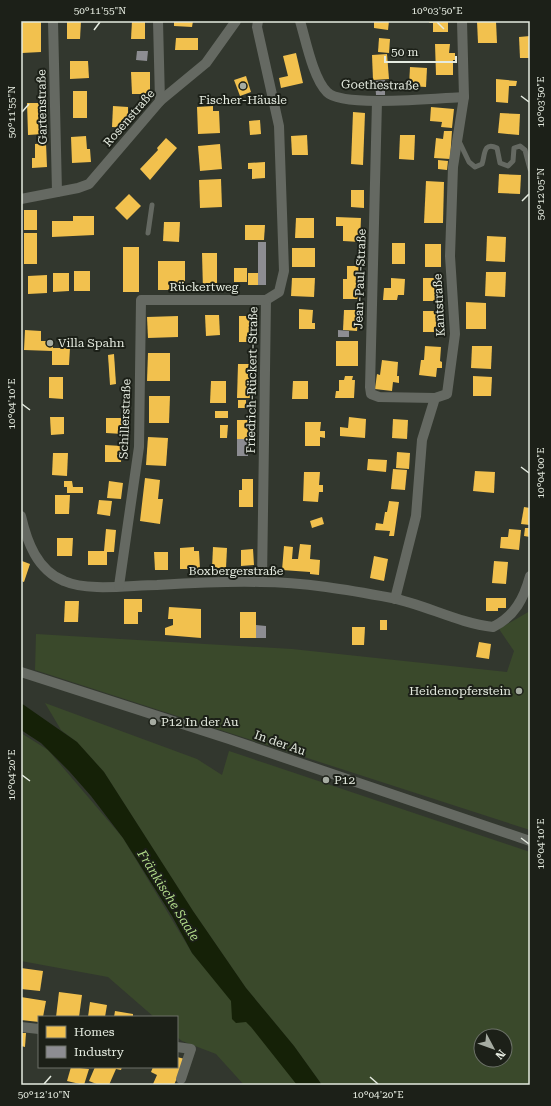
<svg xmlns="http://www.w3.org/2000/svg" width="551" height="1106" viewBox="0 0 551 1106" font-family="'Roboto Serif',serif">
  <style>
    .green { fill: #3a492b; fill-rule: evenodd }
    .water { fill: #152107 }
    .homes { fill: #f2c14e }
    .industry { fill: #8d8d92 }
    .lines { fill: none; stroke-linecap: round; stroke-linejoin: round }
    .lane { stroke: #656962; stroke-width: 5 }
    .street { stroke: #656962; stroke-width: 10 }
    .ticks { fill: none; stroke: #e5ebe0; stroke-width: 1.5 }
    .poi-dot { fill: #a6aca2; stroke: #1c2018; stroke-width: 1.5 }
    .labels { text-anchor: middle; stroke-width: 4; stroke-linejoin: round; paint-order: stroke }
    .street-label { font-size: 12px; fill: #e5ebe0; stroke: #1c2018 }
    .poi-label { font-size: 12px; fill: #e5ebe0; stroke: #1c2018; text-anchor: start }
    .water-label { font-size: 13px; font-style: italic; fill: #b1db89; stroke: #1c2018 }
    .neatline { fill: none; stroke: #e5ebe0; stroke-width: 1.5 }
    .ticks-label { font-size: 10px; text-anchor: middle; fill: #e5ebe0 }
  </style>
  <rect width="100%" height="100%" fill="#32372e"/>
  <g class="green">
    <polygon points="530,611 530,830 35,670 36,634 292,649 507,672 514,651 499,629"/>
    <path d="M45 703 197 759 222 775 229 751 530 852V1085H322L294 1046 246 988 193 911 104 772 77 742 61 730ZM481 1036H505V1060H481Z"/>
    <polygon points="21,733 48,750 123,838 192,953 303,1085 244,1085 216,1054 182,1041 177,1037 177,1017 154,1017 108,977 21,961"/>
  </g>
  <polygon class="water" points="21,703 77,742 104,772 193,911 246,988 294,1046 322,1085 297,1085 251,1027 246,1022 236,1023 232,1019 231,1001 192,953 172,916 123,838 91,796 69,771 41,743 21,730"/>
  <g class="homes">
    <polygon points="21,21 41,21 41,52 22,53"/>
    <polygon points="72,21 81,21 80,39 67,39 67,22"/>
    <polygon points="132,21 145,21 145,39 131,39"/>
    <polygon points="174,21 193,21 192,27 174,26"/>
    <polygon points="374,21 389,21 388,30 374,28"/>
    <polygon points="430,21 448,21 448,32 433,32 433,23 429,23"/>
    <polygon points="477,21 496,21 497,43 478,43"/>
    <polygon points="530,36 530,58 520,58 519,37"/>
    <polygon points="176,38 198,38 198,50 175,50"/>
    <polygon points="379,38 390,39 389,53 378,52"/>
    <polygon points="435,44 450,44 449,53 455,53 455,60 453,60 453,75 436,75"/>
    <polygon points="296,53 303,83 281,88 279,78 288,76 283,56"/>
    <polygon points="387,54 389,79 373,80 372,55"/>
    <polygon points="70,61 88,61 89,78 70,79"/>
    <polygon points="410,67 427,68 426,87 409,86"/>
    <polygon points="131,72 150,72 150,94 132,94"/>
    <polygon points="246,76 251,92 240,96 234,80"/>
    <polygon points="496,79 517,81 516,86 509,86 508,103 496,102"/>
    <rect x="73" y="91" width="14" height="27"/>
    <polygon points="27,103 43,103 43,134 28,135"/>
    <polygon points="113,106 128,107 128,128 112,127"/>
    <polygon points="213,106 213,111 219,111 220,133 198,134 197,107"/>
    <polygon points="431,107 454,109 452,128 441,127 442,122 430,121"/>
    <polygon points="353,112 365,113 363,165 351,164"/>
    <polygon points="500,113 520,114 519,135 498,133"/>
    <polygon points="260,120 261,134 250,135 249,121"/>
    <polygon points="444,131 452,131 450,159 434,158 436,138 443,139"/>
    <polygon points="307,135 308,155 292,155 291,136"/>
    <polygon points="400,135 415,135 414,160 399,159"/>
    <polygon points="86,136 87,149 90,149 91,162 72,163 71,137"/>
    <polygon points="166,138 177,148 150,180 140,169 158,150 157,148"/>
    <polygon points="46,143 47,167 32,168 32,158 35,158 35,144"/>
    <polygon points="220,144 222,169 200,171 198,146"/>
    <polygon points="438,160 448,161 447,170 438,169"/>
    <polygon points="265,162 265,178 252,179 252,169 248,169 248,163"/>
    <polygon points="499,174 521,175 520,194 498,193"/>
    <polygon points="221,179 222,207 200,208 199,180"/>
    <polygon points="426,181 444,182 443,223 424,223"/>
    <polygon points="351,190 364,190 364,208 351,207"/>
    <polygon points="129,194 141,206 127,220 115,208"/>
    <rect x="24" y="210" width="13" height="20"/>
    <polygon points="73,216 94,216 94,235 52,237 52,221 73,221"/>
    <polygon points="336,217 361,218 360,242 343,241 343,226 336,226"/>
    <polygon points="296,218 314,218 314,238 295,238"/>
    <polygon points="164,222 180,222 179,242 163,241"/>
    <polygon points="245,225 265,225 264,240 245,240"/>
    <rect x="24" y="233" width="13" height="31"/>
    <polygon points="487,236 506,237 505,262 486,261"/>
    <rect x="392" y="243" width="13" height="21"/>
    <rect x="425" y="244" width="16" height="23"/>
    <rect x="123" y="247" width="16" height="45"/>
    <rect x="292" y="248" width="23" height="19"/>
    <polygon points="202,253 217,253 217,290 203,290"/>
    <rect x="158" y="261" width="27" height="29"/>
    <polygon points="347,266 359,266 359,299 343,299 343,279 347,279"/>
    <rect x="234" y="268" width="13" height="14"/>
    <rect x="74" y="271" width="16" height="20"/>
    <polygon points="486,272 506,272 505,297 485,296"/>
    <polygon points="53,273 69,273 69,291 53,292"/>
    <rect x="248" y="273" width="10" height="12"/>
    <polygon points="47,275 47,293 28,294 28,276"/>
    <polygon points="292,278 315,278 314,297 291,296"/>
    <polygon points="391,278 405,279 404,295 398,295 397,300 383,300 384,288 391,288"/>
    <rect x="423" y="278" width="17" height="23"/>
    <polygon points="466,302 486,303 486,329 466,329"/>
    <polygon points="299,309 313,310 312,323 315,323 315,329 299,329"/>
    <polygon points="344,310 358,310 357,331 343,330"/>
    <rect x="423" y="311" width="18" height="21"/>
    <polygon points="205,315 219,315 220,335 206,336"/>
    <polygon points="178,316 178,337 148,338 147,317"/>
    <rect x="239" y="316" width="11" height="26"/>
    <polygon points="25,330 41,331 41,341 53,341 53,348 70,348 69,365 52,365 52,351 24,350"/>
    <rect x="336" y="341" width="22" height="25"/>
    <polygon points="425,346 441,347 440,361 442,362 442,368 437,368 436,377 419,375 421,360 424,360"/>
    <polygon points="472,346 492,346 491,369 471,368"/>
    <polygon points="148,353 170,353 170,381 147,381"/>
    <polygon points="114,354 116,384 110,385 108,355"/>
    <polygon points="382,360 398,362 397,376 399,376 399,383 393,382 392,391 375,389 377,374 380,375"/>
    <polygon points="238,364 252,364 251,398 237,398"/>
    <polygon points="345,376 353,376 352,380 355,380 354,398 335,398 336,391 339,391 339,380 344,380"/>
    <polygon points="473,376 492,377 491,396 473,396"/>
    <polygon points="49,377 63,377 63,399 49,398"/>
    <polygon points="211,381 226,381 226,403 210,403"/>
    <polygon points="293,381 308,381 308,399 292,399"/>
    <polygon points="149,396 170,396 169,423 149,423"/>
    <rect x="238" y="400" width="8" height="8"/>
    <rect x="215" y="411" width="13" height="7"/>
    <polygon points="50,417 64,417 64,434 51,435"/>
    <polygon points="349,417 366,419 365,438 340,436 340,427 348,428"/>
    <polygon points="106,418 124,418 123,434 106,433"/>
    <polygon points="393,419 408,420 407,439 392,438"/>
    <rect x="237" y="420" width="13" height="19"/>
    <polygon points="305,422 321,422 320,431 325,431 325,438 320,437 320,446 305,446"/>
    <polygon points="220,425 228,425 227,438 220,438"/>
    <polygon points="148,437 168,438 166,466 146,465"/>
    <polygon points="105,445 122,446 121,462 105,462"/>
    <polygon points="397,452 410,453 409,469 396,468"/>
    <polygon points="53,453 68,453 67,476 52,475"/>
    <polygon points="368,459 387,460 386,472 367,470"/>
    <polygon points="393,469 407,470 405,490 391,489"/>
    <polygon points="475,471 495,472 494,493 473,491"/>
    <polygon points="304,472 320,472 319,485 323,485 323,492 319,492 318,502 303,501"/>
    <polygon points="145,478 160,480 158,499 163,499 160,524 140,521"/>
    <polygon points="242,479 253,479 253,507 239,507 239,490 242,490"/>
    <polygon points="64,481 72,481 73,487 83,487 83,493 67,493 67,487 64,487"/>
    <polygon points="109,481 123,483 121,499 107,498"/>
    <polygon points="55,495 70,495 69,514 55,514"/>
    <polygon points="99,500 112,501 110,516 97,514"/>
    <polygon points="389,501 399,502 394,536 389,536 390,531 375,530 376,523 383,524 385,512 387,512"/>
    <polygon points="524,507 530,508 530,525 521,524"/>
    <polygon points="322,517 324,524 312,528 310,521"/>
    <polygon points="525,528 530,528 530,537 524,536"/>
    <polygon points="106,529 116,530 114,552 107,552 107,565 88,565 88,551 104,551"/>
    <polygon points="509,529 521,530 519,550 500,548 501,537 508,537"/>
    <polygon points="57,538 73,538 72,556 57,556"/>
    <polygon points="300,544 311,545 310,559 320,560 319,575 310,574 310,572 282,570 284,546 293,547 292,559 298,559"/>
    <polygon points="194,547 194,551 199,551 200,569 180,569 180,548"/>
    <polygon points="213,547 227,548 226,568 212,568"/>
    <polygon points="253,549 254,565 241,566 241,550"/>
    <polygon points="154,552 168,552 168,570 155,570"/>
    <polygon points="374,556 388,559 384,581 370,578"/>
    <polygon points="22,561 30,564 24,582 21,581"/>
    <polygon points="494,561 508,562 506,584 492,583"/>
    <polygon points="486,598 506,598 506,608 498,608 498,611 486,611"/>
    <polygon points="124,599 142,599 142,612 138,612 138,624 124,624"/>
    <polygon points="65,601 79,601 78,622 64,622"/>
    <polygon points="169,607 201,609 201,638 165,635 165,628 173,625 173,619 168,619"/>
    <rect x="240" y="612" width="16" height="26"/>
    <rect x="380" y="620" width="7" height="10"/>
    <polygon points="352,627 365,627 364,645 352,645"/>
    <polygon points="479,642 491,644 489,659 476,657"/>
    <polygon points="21,968 43,971 40,991 21,989"/>
    <polygon points="59,992 82,995 79,1017 56,1017"/>
    <polygon points="21,997 46,1001 43,1017 39,1017 39,1022 21,1020"/>
    <polygon points="90,1002 107,1005 105,1017 88,1017"/>
    <polygon points="115,1011 133,1014 133,1017 114,1017"/>
    <polygon points="21,1033 26,1033 25,1047 21,1046"/>
    <polygon points="177,1057 185,1059 174,1085 153,1084 157,1075 151,1072 153,1067 177,1067"/>
    <polygon points="71,1067 89,1069 84,1085 67,1081"/>
    <polygon points="95,1067 122,1067 121,1070 116,1069 109,1085 99,1085 89,1081"/>
  </g>
  <g class="industry">
    <polygon points="137,51 148,51 147,61 136,60"/>
    <polygon points="385,80 385,95 376,95 375,81"/>
    <rect x="258" y="242" width="8" height="43"/>
    <polygon points="338,330 349,331 349,337 338,337"/>
    <rect x="237" y="439" width="11" height="17"/>
    <polygon points="256,625 266,626 266,638 256,638"/>
  </g>
  <g class="lines">
    <g class="lane">
      <path d="M458 139 469 162 475 167 482 164C485 156 483 141 497 148L500 163 508 166 513 161 514 148 520 146 525 150 530 169"/>
      <polyline points="148,233 152,205"/>
    </g>
    <g class="street">
      <polyline points="53,21 57,192"/>
      <polyline points="158,21 160,101"/>
      <polyline points="258,21 257,27 279,126 284,271 279,292 266,300 262,582"/>
      <path d="M300 21C306 41 313 78 327 92 342 108 439 98 464 97"/>
      <polyline points="377,101 370,387 371,394 379,397 435,398"/>
      <polyline points="21,199 78,188 89,184 160,101 206,63 236,21"/>
      <path d="M21 516C27 542 37 570 64 581 89 592 131 585 157 585 191 583 226 581 260 582 304 582 349 590 392 598 426 605 458 623 493 627 515 616 524 598 530 576"/>
      <polyline points="119,586 139,447 141,300 266,300"/>
      <polyline points="395,599 416,516 422,440 435,398 447,394 455,334 450,256 453,167 464,97 462,21"/>
      <polyline points="21,672 229,739 530,841"/>
      <polyline points="21,1027 39,1029"/>
      <polyline points="177,1047 191,1049 181,1079"/>
    </g>
  </g>
  <path class="ticks" d="M437 22 444 29M94 30 100 22M521 96 529 102M22 112 29 104M522 201 529 194M22 404 30 410M521 467 529 473M22 775 30 781M521 838 529 844M370 1077 378 1084M44 1084 51 1076"/>
  <g class="poi-dot">
    <circle cx="243" cy="86" r="4"/>
    <circle cx="50" cy="343" r="4"/>
    <circle cx="519" cy="691" r="4"/>
    <circle cx="153" cy="722" r="4"/>
    <circle cx="326" cy="780" r="4"/>
  </g>
  <g class="labels">
    <g class="street-label">
      <text transform="translate(380 85) rotate(1)" y="4">Goethestraße</text>
      <text transform="translate(42 107) rotate(-91)" y="4">Gartenstraße</text>
      <text transform="translate(129 118) rotate(-49)" y="4">Rosenstraße</text>
      <text transform="translate(360 279) rotate(-88)" y="4">Jean-Paul-Straße</text>
      <text x="204" y="291">Rückertweg</text>
      <text transform="translate(439 305) rotate(-93)" y="4">Kantstraße</text>
      <text transform="translate(252 380) rotate(-89)" y="4">Friedrich-Rückert-Straße</text>
      <text transform="translate(125 419) rotate(-88)" y="4">Schillerstraße</text>
      <text x="236" y="575">Boxbergerstraße</text>
      <text transform="translate(280 743) rotate(19)" y="4">In der Au</text>
    </g>
    <g class="poi-label">
      <text x="243" y="104" text-anchor="middle">Fischer-Häusle</text>
      <text x="58" y="347">Villa Spahn</text>
      <text x="511" y="695" text-anchor="end">Heidenopferstein</text>
      <text x="161" y="726">P12 In der Au</text>
      <text x="334" y="784">P12</text>
    </g>
    <g class="water-label">
      <text transform="translate(169 895) rotate(58)" y="5">Fränkische Saale</text>
    </g>
  </g>
  <rect width="551" height="1106" fill="none" stroke="#1c2018" stroke-width="44"/>
  <rect x="38" y="1016" width="140" height="52" fill="#1c2018" stroke="#6c7168"/>
  <rect x="46" y="1026" width="20" height="12" fill="#f2c14e" stroke="#6c7168"/>
  <text x="74" y="1036" font-size="12" fill="#e5ebe0">Homes</text>
  <rect x="46" y="1046" width="20" height="12" fill="#8d8d92" stroke="#6c7168"/>
  <text x="74" y="1056" font-size="12" fill="#e5ebe0">Industry</text>
  <g transform="translate(493 1048) rotate(131)"><circle r="19" fill="#1c2018" stroke="#6c7168"/>
  <path d="M0-3L7 15L0 10L-7 15Z" fill="#a6aca2"/>
  <text y="-6" font-size="11" font-weight="bold" text-anchor="middle" fill="#e5ebe0">N</text>
  </g>
  <path d="M385 56v6h71v-6" fill="none" stroke="#e5ebe0" stroke-width="2"/>
  <text x="391" y="56" font-size="12" fill="#e5ebe0" stroke="#1c2018" stroke-width="3" paint-order="stroke">50 m</text>
  <rect x="22" y="22" width="507" height="1062" class="neatline"/>
  <g class="ticks-label">
    <text x="100" y="14">50°11'55"N</text>
    <text x="437" y="14">10°03'50"E</text>
    <text transform="translate(540 102) rotate(-90)" y="4">10°03'50"E</text>
    <text transform="translate(11 112) rotate(-90)" y="4">50°11'55"N</text>
    <text transform="translate(540 194) rotate(-90)" y="4">50°12'05"N</text>
    <text transform="translate(11 404) rotate(-90)" y="4">10°04'10"E</text>
    <text transform="translate(540 473) rotate(-90)" y="4">10°04'00"E</text>
    <text transform="translate(11 775) rotate(-90)" y="4">10°04'20"E</text>
    <text transform="translate(540 844) rotate(-90)" y="4">10°04'10"E</text>
    <text x="44" y="1098">50°12'10"N</text>
    <text x="378" y="1098">10°04'20"E</text>
  </g>
</svg>
